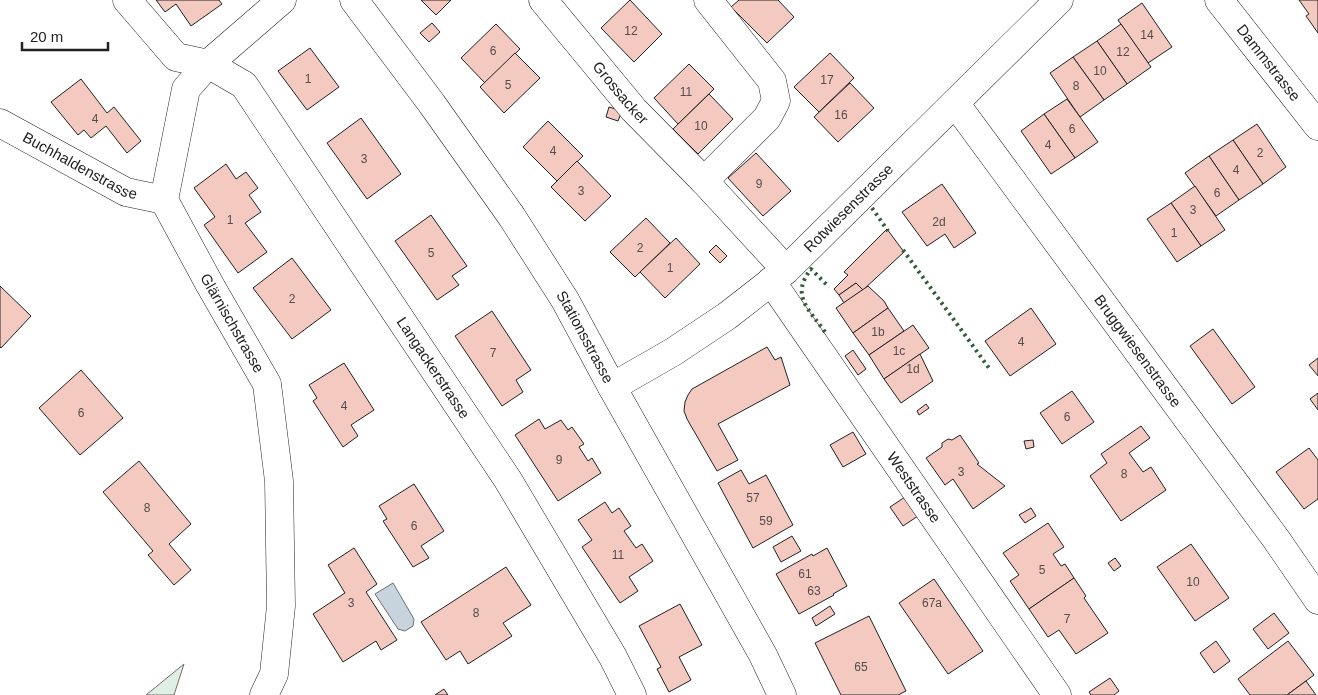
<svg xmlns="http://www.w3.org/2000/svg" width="1318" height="695" viewBox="0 0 1318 695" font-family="Helvetica,sans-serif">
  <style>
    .green { fill: #e0efe3; stroke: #6f6f6f }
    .water { fill: #c7d3dd; stroke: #6f6f6f }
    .building { fill: #f3c9c0; stroke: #222 }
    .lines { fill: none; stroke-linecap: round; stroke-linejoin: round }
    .minor-casing { stroke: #222; stroke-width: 29 }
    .minor { stroke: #fff; stroke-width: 28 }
    .hedge { stroke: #2f5e38; stroke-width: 4; stroke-dasharray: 2.5 4; stroke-linecap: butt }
    .labels { text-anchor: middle; stroke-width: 4; stroke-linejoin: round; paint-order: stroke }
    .number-label { font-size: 12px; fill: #564c4a }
    .street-label { font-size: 15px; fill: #222; stroke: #fff }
  </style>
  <rect width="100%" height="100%" fill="#fff"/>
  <polygon class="green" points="184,664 174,695 146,695"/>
  <polygon class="water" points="393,583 414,619 413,626 405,631 398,629 375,594"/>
  <g class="building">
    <polygon points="156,0 219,0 222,4 191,26 176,4 165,12"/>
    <polygon points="421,0 451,0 436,15"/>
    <polygon points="630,0 662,34 634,62 601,28"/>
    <polygon points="739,0 778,0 794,17 767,43 731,7"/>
    <polygon points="1299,0 1318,0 1318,33 1306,16 1309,14"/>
    <polygon points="1142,3 1172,47 1148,63 1118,20"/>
    <polygon points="432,23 440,32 429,42 420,33"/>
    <polygon points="496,24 520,49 485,83 461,58"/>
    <polygon points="1121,24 1151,67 1127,84 1097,41"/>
    <polygon points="1097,41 1127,84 1104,100 1073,57"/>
    <polygon points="310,48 339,87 307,110 278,71"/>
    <polygon points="515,53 540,78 504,113 480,87"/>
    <polygon points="830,53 854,78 819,112 794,87"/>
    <polygon points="1073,57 1104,100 1080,117 1050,73"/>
    <polygon points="689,64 714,89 678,124 654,98"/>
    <polygon points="81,79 107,113 114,107 141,141 127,153 106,126 91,138 84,130 78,135 51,102"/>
    <polygon points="850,83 874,108 838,142 814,117"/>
    <polygon points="709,94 733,119 698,154 673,129"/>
    <polygon points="1067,99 1098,142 1075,158 1044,114"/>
    <polygon points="609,107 622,111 618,121 606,117"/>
    <polygon points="1044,114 1075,158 1051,174 1021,131"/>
    <polygon points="361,118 401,174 367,199 327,143"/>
    <polygon points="548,121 583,156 557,181 523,147"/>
    <polygon points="1257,124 1286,167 1263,184 1233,140"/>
    <polygon points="1233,140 1263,184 1239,200 1209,156"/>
    <polygon points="756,153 791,191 763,216 728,178"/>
    <polygon points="1209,156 1239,200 1216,216 1185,173"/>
    <polygon points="577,161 611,196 585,221 551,187"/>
    <polygon points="226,164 236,179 246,172 258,188 249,195 261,212 245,223 267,252 238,273 204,225 215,217 194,188"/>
    <polygon points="942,184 976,233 954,248 945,234 927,246 902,212"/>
    <polygon points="1195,186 1225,230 1201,246 1171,203"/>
    <polygon points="1171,203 1201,246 1177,262 1147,219"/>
    <polygon points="431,215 467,266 452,276 459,285 437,300 395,241"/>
    <polygon points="646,218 670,243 635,277 610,252"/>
    <polygon points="887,229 904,252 863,290 856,283 839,295 834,289 848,275 844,272"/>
    <polygon points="676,238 700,264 665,298 640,272"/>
    <polygon points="716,245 727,256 720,263 709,252"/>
    <polygon points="292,258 331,310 292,339 253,288"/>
    <polygon points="856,283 863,290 844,303 839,295"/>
    <polygon points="0,286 31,316 1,348 0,347"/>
    <polygon points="868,286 884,301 888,308 853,333 836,308"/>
    <polygon points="888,308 904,331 869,355 853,333"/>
    <polygon points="1031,308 1056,344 1010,376 985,341"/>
    <polygon points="492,311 531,370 516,380 523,392 502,406 455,336"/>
    <polygon points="913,325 929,348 884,379 869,355"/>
    <polygon points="1213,329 1255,387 1232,404 1190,346"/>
    <polygon points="767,347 775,360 781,357 790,385 718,424 738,460 717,471 687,419 684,411 685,402 688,395 692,389"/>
    <polygon points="853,350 866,369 858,375 845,356"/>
    <polygon points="920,354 933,381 901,403 884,379"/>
    <polygon points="1318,358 1318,376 1309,365"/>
    <polygon points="344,363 374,410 351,425 358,436 343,447 313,401 317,398 309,385"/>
    <polygon points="81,370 123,418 80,455 39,408"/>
    <polygon points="1072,391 1094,422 1062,444 1040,413"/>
    <polygon points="1318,393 1318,410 1310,399"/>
    <polygon points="926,404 929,408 919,415 917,411"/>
    <polygon points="539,419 545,429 561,420 568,430 572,427 584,444 579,447 588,461 592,458 601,473 558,501 515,435"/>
    <polygon points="1141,426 1150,438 1129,453 1143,472 1151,467 1166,490 1121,521 1090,476 1107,463 1101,454"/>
    <polygon points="853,432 866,454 843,467 830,445"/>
    <polygon points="960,435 979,463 977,464 1005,486 973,509 953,479 945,485 926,458 942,447 942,443 948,439 952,440"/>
    <polygon points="1033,440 1034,447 1026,449 1024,441"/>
    <polygon points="1309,448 1318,460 1318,499 1304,509 1276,472"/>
    <polygon points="139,461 191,524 169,544 191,570 174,585 148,555 153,551 103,492"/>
    <polygon points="741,470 749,484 766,475 793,525 753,548 718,483"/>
    <polygon points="414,484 444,531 421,546 429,558 413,567 383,521 387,519 379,506"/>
    <polygon points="905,497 918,516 903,526 890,507"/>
    <polygon points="605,502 612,513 619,508 631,526 624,531 636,548 642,544 653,561 629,577 638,591 620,603 582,547 592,540 578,520"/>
    <polygon points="1031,508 1036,516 1025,523 1019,515"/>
    <polygon points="1048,523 1064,547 1053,554 1061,566 1065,564 1074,578 1029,609 1010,581 1019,575 1003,553"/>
    <polygon points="792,536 801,551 781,562 773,547"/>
    <polygon points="1191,544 1229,598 1195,621 1157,567"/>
    <polygon points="354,548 377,584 366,592 397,640 381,650 376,641 343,662 313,614 345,593 328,565"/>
    <polygon points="827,548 847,586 833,594 834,595 799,614 776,574 812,554 813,556"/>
    <polygon points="1115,558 1121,566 1114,571 1108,563"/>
    <polygon points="506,567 531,605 503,623 512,636 468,664 460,651 446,660 421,622"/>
    <polygon points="1074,578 1086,596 1084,598 1108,633 1076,654 1059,630 1048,637 1029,609"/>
    <polygon points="934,579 983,651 948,674 899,603"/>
    <polygon points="680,604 702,645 679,657 691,680 669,692 657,669 661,667 639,626"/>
    <polygon points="830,606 835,614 816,626 812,618"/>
    <polygon points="1274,613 1289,633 1268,649 1253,629"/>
    <polygon points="869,616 906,691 898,695 841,695 815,643"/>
    <polygon points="1216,641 1230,661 1214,673 1200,653"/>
    <polygon points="1288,641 1314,675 1287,695 1250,695 1238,679"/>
    <polygon points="1110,678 1119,691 1114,695 1091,695 1089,692"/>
    <polygon points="1306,681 1316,695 1287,695"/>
    <polygon points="444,689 448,695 435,695"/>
  </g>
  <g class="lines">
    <g class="minor-casing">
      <g id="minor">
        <path id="s1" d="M127 0 176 57 208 64 244 85 508 480 613 657 632 695"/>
        <path id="s2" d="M354 0 432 104 512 217 565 300 612 387 763 655 782 695"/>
        <path id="s3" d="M543 0 634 110 704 181 786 270"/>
        <path id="s4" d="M1219 0 1318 126"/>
        <path id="s5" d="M955 103 1276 539 1318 600"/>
        <path id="s6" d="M0 123 126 192 164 200"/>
        <polyline points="704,181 767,118 776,101 772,81 708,0"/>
        <path id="s7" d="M771 281 1057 695"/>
        <path id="s8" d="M612 387 673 352 727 316 786 270 1059 0"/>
        <polyline points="264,695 274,674 281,606 279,481 267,384 210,285 164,200 186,89 208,64 282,0"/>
      </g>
    </g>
    <use href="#minor" class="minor"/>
    <g class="hedge">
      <polyline points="872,208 888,231"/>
      <polyline points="903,250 989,368"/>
      <path d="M825 332C809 309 790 296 811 269L829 287"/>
    </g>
  </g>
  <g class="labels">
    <g class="number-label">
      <text x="631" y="35">12</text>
      <text x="1147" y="39">14</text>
      <text x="493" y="55">6</text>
      <text x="1123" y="56">12</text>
      <text x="1100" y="75">10</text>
      <text x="308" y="83">1</text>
      <text x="827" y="84">17</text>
      <text x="508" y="89">5</text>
      <text x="1076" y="90">8</text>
      <text x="686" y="96">11</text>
      <text x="841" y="119">16</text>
      <text x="95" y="123">4</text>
      <text x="701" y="130">10</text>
      <text x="1072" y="133">6</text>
      <text x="1048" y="149">4</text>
      <text x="553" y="155">4</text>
      <text x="1260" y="157">2</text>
      <text x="364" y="163">3</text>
      <text x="1236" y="174">4</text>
      <text x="759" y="188">9</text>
      <text x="581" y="195">3</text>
      <text x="1217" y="197">6</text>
      <text x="1193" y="214">3</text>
      <text x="230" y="224">1</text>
      <text x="939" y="226">2d</text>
      <text x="1174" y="237">1</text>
      <text x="640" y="252">2</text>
      <text x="431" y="257">5</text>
      <text x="670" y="272">1</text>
      <text x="292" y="303">2</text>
      <text x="878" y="336">1b</text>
      <text x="1021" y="346">4</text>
      <text x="899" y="355">1c</text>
      <text x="493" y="357">7</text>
      <text x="913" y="373">1d</text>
      <text x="344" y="410">4</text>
      <text x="81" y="417">6</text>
      <text x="1067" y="421">6</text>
      <text x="559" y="464">9</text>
      <text x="961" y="476">3</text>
      <text x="1124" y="478">8</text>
      <text x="753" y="502">57</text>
      <text x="147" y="512">8</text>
      <text x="766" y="525">59</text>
      <text x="414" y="530">6</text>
      <text x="618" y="559">11</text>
      <text x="1042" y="574">5</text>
      <text x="805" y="578">61</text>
      <text x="1193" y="586">10</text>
      <text x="814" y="595">63</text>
      <text x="351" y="607">3</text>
      <text x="932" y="607">67a</text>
      <text x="476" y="617">8</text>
      <text x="1067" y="623">7</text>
      <text x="861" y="671">65</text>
    </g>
    <g class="street-label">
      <text dy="5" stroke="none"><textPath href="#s4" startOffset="80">Dammstrasse</textPath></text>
      <text dy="5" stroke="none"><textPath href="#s3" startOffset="121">Grossacker</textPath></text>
      <text dy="5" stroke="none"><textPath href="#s6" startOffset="91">Buchhaldenstrasse</textPath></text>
      <text dy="5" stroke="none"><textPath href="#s8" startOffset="298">Rotwiesenstrasse</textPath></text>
      <text transform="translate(232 323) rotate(60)" y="5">Glärnischstrasse</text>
      <text dy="5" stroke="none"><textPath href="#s2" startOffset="409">Stationsstrasse</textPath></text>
      <text dy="5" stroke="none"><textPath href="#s5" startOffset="308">Bruggwiesenstrasse</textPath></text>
      <text dy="5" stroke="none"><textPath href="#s1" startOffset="490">Langackerstrasse</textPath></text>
      <text dy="5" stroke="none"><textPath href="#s7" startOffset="251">Weststrasse</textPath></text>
    </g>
  </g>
  <path d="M22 42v8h86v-8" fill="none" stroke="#222222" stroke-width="2.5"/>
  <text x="30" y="42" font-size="15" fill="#222222" stroke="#ffffff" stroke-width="4" paint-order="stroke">20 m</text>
</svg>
